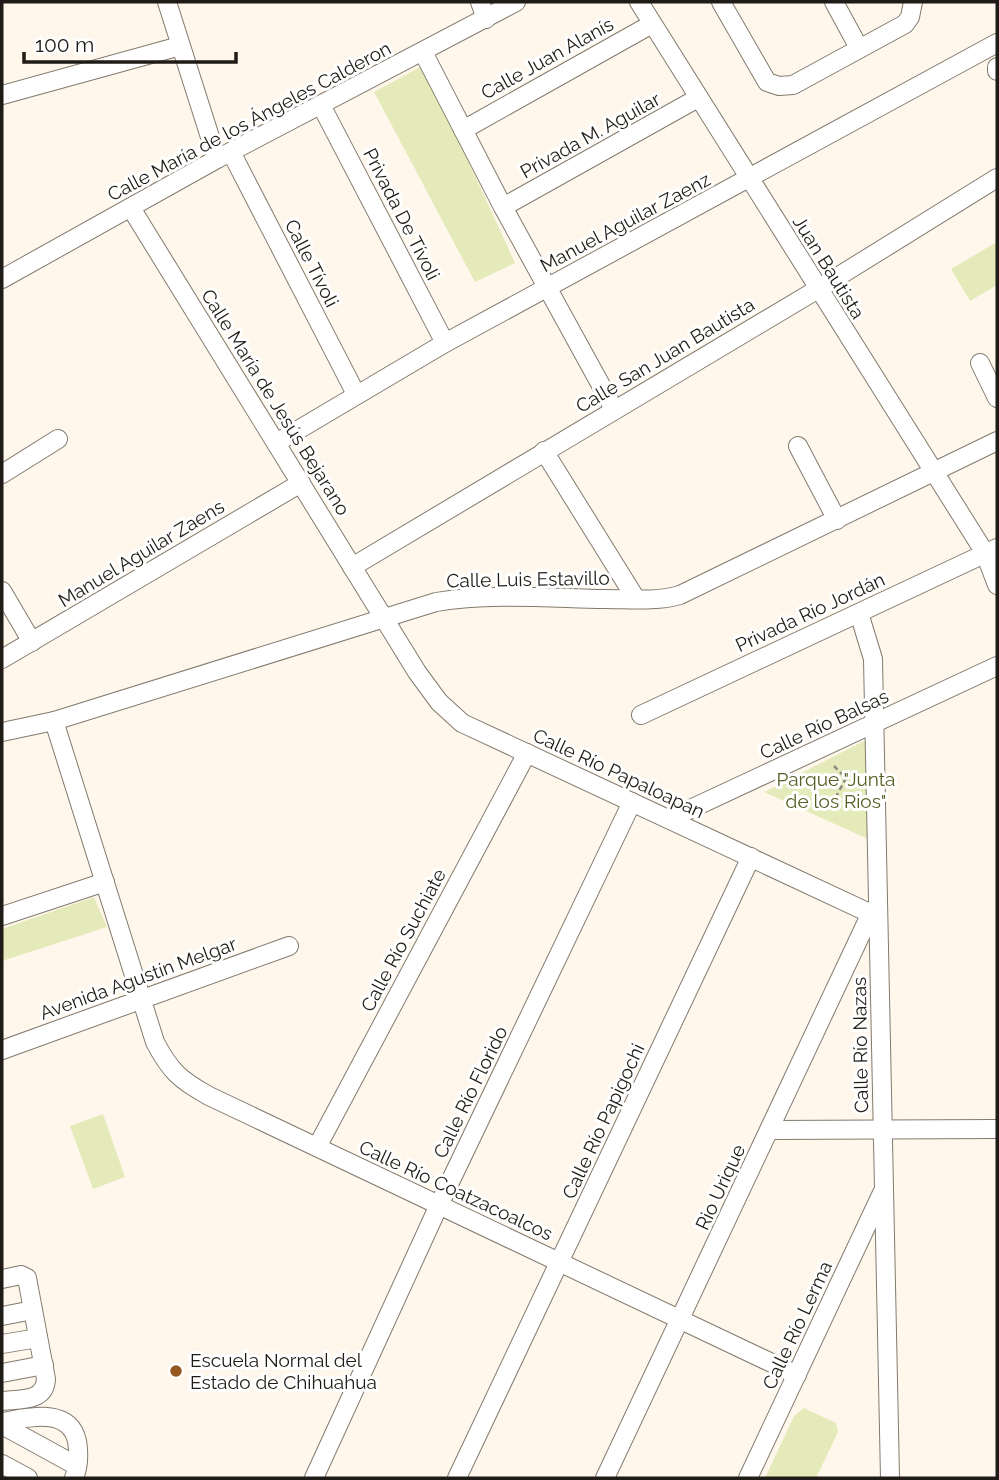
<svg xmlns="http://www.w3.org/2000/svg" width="999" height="1480" viewBox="0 0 999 1480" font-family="Raleway,sans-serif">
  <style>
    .green { fill: #e4eab9 }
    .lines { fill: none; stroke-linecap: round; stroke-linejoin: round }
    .minor-casing { stroke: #837a6e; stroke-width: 20 }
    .path { stroke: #8d877f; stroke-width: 2.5; stroke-dasharray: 5 3.5; stroke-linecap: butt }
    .minor { stroke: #fff; stroke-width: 18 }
    .poi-dot { fill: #965620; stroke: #fff; stroke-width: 2.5 }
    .labels { text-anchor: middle; stroke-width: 6; stroke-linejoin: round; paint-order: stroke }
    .street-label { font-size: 19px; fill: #1f1b16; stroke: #fff }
    .park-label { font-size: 19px; fill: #585d23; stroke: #fff }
    .poi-label { font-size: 19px; fill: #1f1b16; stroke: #fff; text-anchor: start }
  </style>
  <rect width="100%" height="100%" fill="#fff7ec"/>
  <g class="green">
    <polygon points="420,67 426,69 515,263 475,282 374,92"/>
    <polygon points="997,242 997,285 970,301 951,269"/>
    <polygon points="868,739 868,839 764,792"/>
    <polygon points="94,897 107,927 2,961 2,929"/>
    <polygon points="103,1114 125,1177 93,1189 70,1126"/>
    <polygon points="804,1408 836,1423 838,1432 816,1478 765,1478 794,1416"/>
  </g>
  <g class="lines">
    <g class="minor-casing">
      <g id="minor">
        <polyline points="167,2 217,159"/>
        <polyline points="480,2 486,19"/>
        <polyline points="639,2 985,553 997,585"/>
        <polyline points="721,2 767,82 779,86 793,85 905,24 910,17 913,2"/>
        <polyline points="834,2 859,48"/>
        <polyline points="423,52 503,207 614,409"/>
        <polyline points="997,67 997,71"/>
        <polyline points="2,95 180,46"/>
        <polyline points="321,105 445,343"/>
        <polyline points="463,130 652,24"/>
        <polyline points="231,152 356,394"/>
        <polyline points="503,207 698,98"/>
        <polyline points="131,208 417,672 439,702 462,723 878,917"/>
        <polyline points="2,279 217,159 516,2"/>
        <polyline points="980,363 997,398"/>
        <polyline points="276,443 445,343 997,43"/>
        <polyline points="798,446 837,520"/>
        <polyline points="544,451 636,599"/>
        <polyline points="2,474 58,439"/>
        <polyline points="352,567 818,289 997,178"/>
        <polyline points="2,591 32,642"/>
        <polyline points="859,613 873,659 890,1478"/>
        <polyline points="2,659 301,483"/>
        <polyline points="641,715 997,548"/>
        <path d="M54 721 155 1042C170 1071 180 1080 209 1096L797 1375"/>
        <path d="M2 732 54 721 436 602C491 593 549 598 604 599 629 599 656 602 680 595L997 441"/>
        <polyline points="669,819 997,666"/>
        <polyline points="2,916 105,882"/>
        <polyline points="2,1050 289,946"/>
        <polyline points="770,1130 997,1129"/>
        <polyline points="317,1147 527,753"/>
        <path d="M2 1279 21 1275 27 1278 46 1379C45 1402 20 1399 2 1401"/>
        <polyline points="2,1316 33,1310"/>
        <polyline points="2,1344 38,1338"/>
        <polyline points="2,1373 44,1365"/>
        <path d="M2 1422C27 1418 69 1406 77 1441 79 1453 79 1466 74 1478"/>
        <polyline points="2,1425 77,1466"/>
        <polyline points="2,1464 28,1478"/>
        <polyline points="314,1478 439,1205 632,802"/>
        <polyline points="457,1478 751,857"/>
        <polyline points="605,1478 871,913"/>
        <polyline points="748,1478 882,1193"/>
      </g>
    </g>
    <g class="path">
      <polyline points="834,766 846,778 837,795"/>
      <polyline points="846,778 859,773"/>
    </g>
    <use href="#minor" class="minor"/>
  </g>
  <circle class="poi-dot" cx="176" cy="1371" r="7"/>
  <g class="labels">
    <g class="street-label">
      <text transform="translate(547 58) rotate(-29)" y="7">Calle Juan Alanís</text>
      <text transform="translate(249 121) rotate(-28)" y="7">Calle María de los Ángeles Calderon</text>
      <text transform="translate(590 135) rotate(-29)" y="7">Privada M. Aguilar</text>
      <text transform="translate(402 214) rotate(63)" y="7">Privada De Tívoli</text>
      <text transform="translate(625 222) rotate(-28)" y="7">Manuel Aguilar Zaenz</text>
      <text transform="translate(312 263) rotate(63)" y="7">Calle Tívoli</text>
      <text transform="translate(829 267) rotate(58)" y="7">Juan Bautista</text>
      <text transform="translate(665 355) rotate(-31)" y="7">Calle San Juan Bautista</text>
      <text transform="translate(276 402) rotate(58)" y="7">Calle María de Jesús Bejarano</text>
      <text transform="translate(141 553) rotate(-31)" y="7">Manuel Aguilar Zaens</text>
      <text transform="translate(528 579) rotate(-1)" y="7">Calle Luis Estavillo</text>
      <text transform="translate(810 612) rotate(-25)" y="7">Privada Río Jordán</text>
      <text transform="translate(824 724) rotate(-25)" y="7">Calle Río Balsas</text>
      <text transform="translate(619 773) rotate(25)" y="7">Calle Río Papaloapan</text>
      <text transform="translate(403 940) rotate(-62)" y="7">Calle Río Suchiate</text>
      <text transform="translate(138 978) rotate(-20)" y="7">Avenida Agustín Melgar</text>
      <text transform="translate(860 1045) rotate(-91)" y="7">Calle Río Nazas</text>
      <text transform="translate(470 1092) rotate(-64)" y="7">Calle Río Florido</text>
      <text transform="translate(603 1121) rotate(-65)" y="7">Calle Río Papigochi</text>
      <text transform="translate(720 1187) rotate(-65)" y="7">Rio Urique</text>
      <text transform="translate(456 1190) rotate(25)" y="7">Calle Río Coatzacoalcos</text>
      <text transform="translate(797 1325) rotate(-65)" y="7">Calle Río Lerma</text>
    </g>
    <g class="park-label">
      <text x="836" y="786">Parque "Junta<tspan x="836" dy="22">de los Rios"</tspan></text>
    </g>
    <g class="poi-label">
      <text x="190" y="1367">Escuela Normal del<tspan x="190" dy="22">Estado de Chihuahua</tspan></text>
    </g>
  </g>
  <rect width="999" height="1480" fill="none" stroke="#1f1b16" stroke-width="7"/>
  <path d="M24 52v10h212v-10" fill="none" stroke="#1f1b16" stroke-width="3.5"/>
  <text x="35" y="52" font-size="21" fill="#1f1b16" stroke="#ffffff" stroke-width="5" paint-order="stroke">100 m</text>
</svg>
